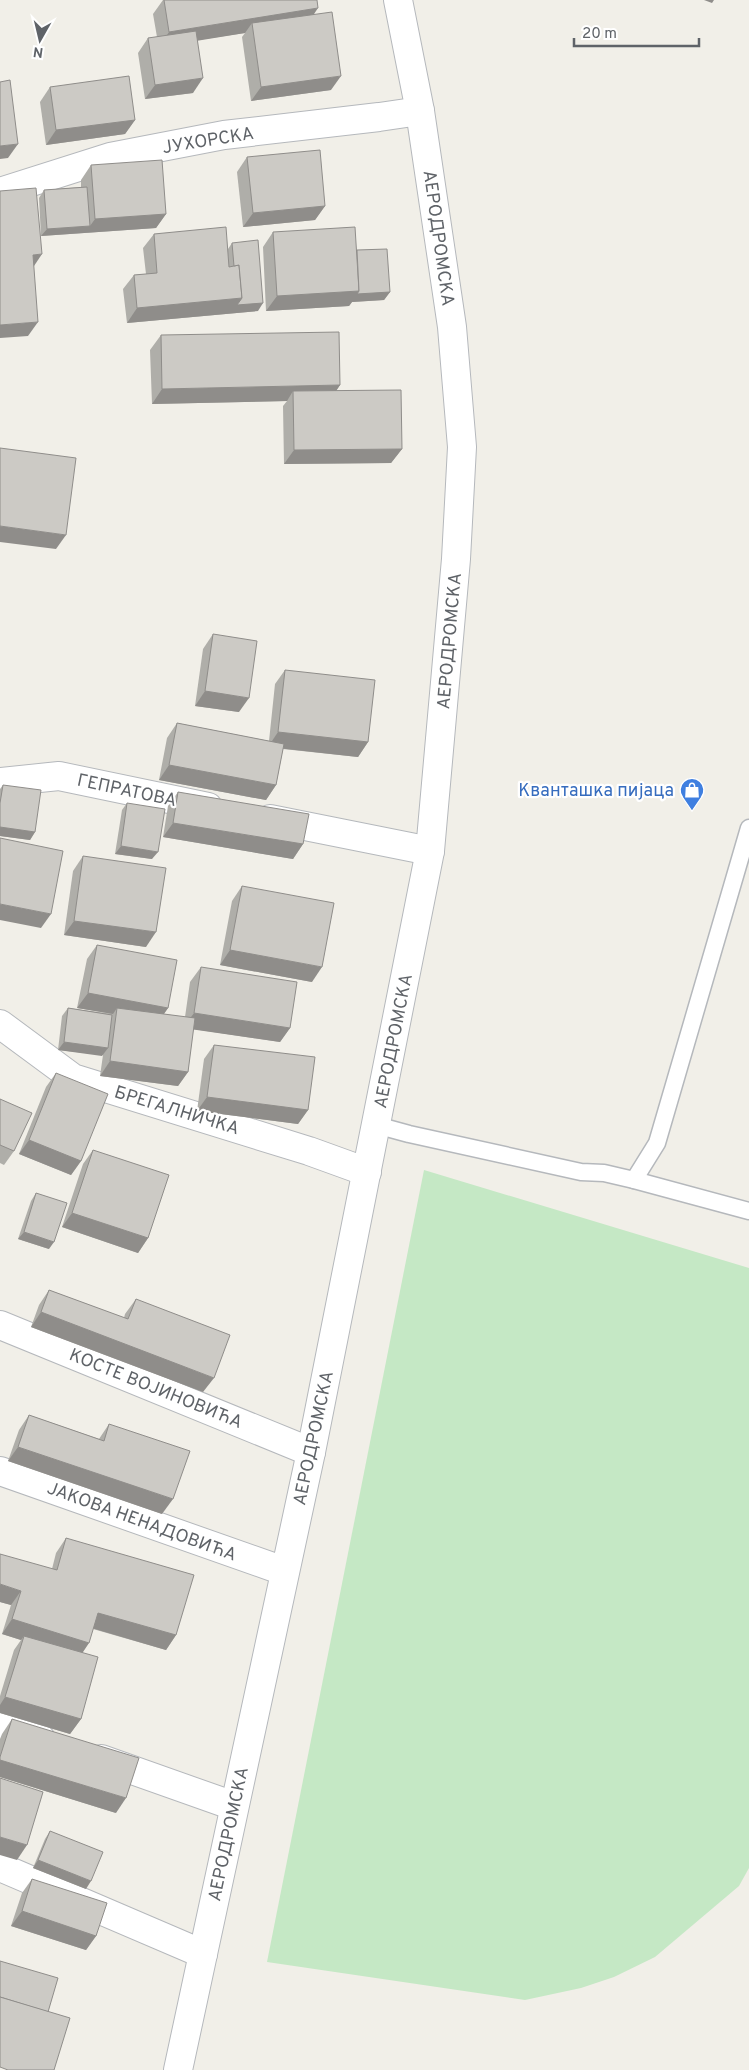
<svg xmlns="http://www.w3.org/2000/svg" width="749" height="2070" viewBox="0 0 749 2070" font-family="Overpass,sans-serif">
  <style>
    .green { fill: #c5e8c5 }
    .lines { fill: none; stroke-linecap: round; stroke-linejoin: round }
    .service-casing { stroke: #b5b8bc; stroke-width: 19 }
    .minor-casing { stroke: #b5b8bc; stroke-width: 30 }
    .tertiary-casing { stroke: #b5b8bc; stroke-width: 30 }
    .service { stroke: #fff; stroke-width: 16 }
    .minor { stroke: #fff; stroke-width: 28 }
    .tertiary { stroke: #fff; stroke-width: 28 }
    .wall { fill: #afaea9 }
    .shaded-wall { fill: #8f8d8a }
    .building { fill: #cccac5; stroke: #8f8d8a }
    .labels { text-anchor: middle; stroke-width: 4.5; stroke-linejoin: round; paint-order: stroke }
    .street-label { font-size: 18px; fill: #5f6368; stroke: #fff }
    .shop-label { font-size: 18px; fill: #366cbe; stroke: #fff; text-anchor: end }
  </style>
  <rect width="100%" height="100%" fill="#f1efe8"/>
  <polygon class="green" points="424,1170 749,1268 749,1868 739,1886 655,1957 614,1977 581,1988 525,2000 267,1962"/>
  <g class="lines">
    <g class="service-casing">
      <g id="service">
        <polyline points="376,1125 409,1134 581,1172 604,1173 634,1180 657,1143 749,828"/>
        <polyline points="634,1180 749,1211"/>
      </g>
    </g>
    <g class="minor-casing">
      <g id="minor">
        <polyline points="0,192 110,157 224,135 379,117 420,111"/>
        <polyline points="0,782 59,776 208,807"/>
        <polyline points="270,819 430,851"/>
        <polyline points="0,1024 73,1078 309,1151 367,1172"/>
        <polyline points="0,1325 311,1452"/>
        <polyline points="0,1471 284,1571"/>
        <polyline points="0,1725 41,1739"/>
        <polyline points="101,1759 234,1806"/>
        <polyline points="0,1867 203,1954"/>
      </g>
    </g>
    <g class="tertiary-casing">
      <polyline id="tertiary" points="178,2070 311,1452 430,851 456,559 462,447 452,327 420,111 398,0"/>
    </g>
    <use href="#service" class="service"/>
    <use href="#minor" class="minor"/>
    <use href="#tertiary" class="tertiary"/>
  </g>
  <g class="wall">
    <polygon points="163,0 317,0 314,14 331,90 251,101 242,37 245,33 198,40 193,93 145,99 138,53 148,38 157,37 153,14"/>
    <polygon points="50,87 135,120 125,134 46,145 40,102"/>
    <polygon points="247,157 325,206 315,220 243,227 237,172"/>
    <polygon points="91,165 166,214 156,228 41,236 39,198 44,190 81,187 81,180"/>
    <polygon points="273,232 390,292 384,300 352,302 349,306 266,311 263,247"/>
    <polygon points="154,234 228,249 232,243 258,311 127,323 123,289 134,275 146,274 143,248"/>
    <polygon points="161,335 340,385 336,391 402,449 391,463 284,464 283,406 287,401 152,404 150,350"/>
    <polygon points="213,634 239,712 195,706 203,649"/>
    <polygon points="285,670 368,742 358,757 283,749 276,785 266,800 159,780 167,738 177,723 269,741 275,684"/>
    <polygon points="3,785 35,832 30,840 0,836 0,789"/>
    <polygon points="178,792 303,844 293,859 163,837 168,806"/>
    <polygon points="127,803 152,859 115,854 122,810"/>
    <polygon points="83,856 146,947 64,935 73,871"/>
    <polygon points="242,886 312,982 220,965 232,901"/>
    <polygon points="97,945 168,1008 164,1014 185,1017 190,982 201,967 290,1028 280,1042 193,1029 188,1072 178,1086 100,1076 103,1055 58,1050 62,1016 68,1008 113,1014 77,1008 87,959"/>
    <polygon points="214,1045 308,1110 298,1124 197,1111 204,1059"/>
    <polygon points="56,1073 81,1161 71,1175 19,1154 46,1087"/>
    <polygon points="0,1099 14,1151 4,1165 0,1163"/>
    <polygon points="93,1150 148,1238 138,1253 62,1227 83,1164"/>
    <polygon points="36,1193 49,1249 18,1239 31,1201"/>
    <polygon points="49,1290 124,1318 125,1314 136,1299 203,1392 31,1327 39,1305"/>
    <polygon points="29,1415 99,1439 109,1424 162,1514 8,1461 19,1430"/>
    <polygon points="66,1538 176,1635 166,1650 93,1629 82,1653 81,1719 70,1734 0,1713 0,1696 14,1650 21,1640 2,1634 11,1605 0,1602 52,1569 56,1553"/>
    <polygon points="12,1719 116,1813 0,1777 0,1739 2,1734"/>
    <polygon points="50,1831 86,1889 33,1868 45,1839"/>
    <polygon points="32,1879 96,1936 86,1950 11,1926 22,1893"/>
  </g>
  <g class="shaded-wall">
    <polygon points="704,0 714,0 712,3"/>
    <polygon points="318,8 308,23 252,23 245,33 159,47 169,32"/>
    <polygon points="341,76 331,90 251,101 261,87"/>
    <polygon points="203,78 193,93 145,99 155,85"/>
    <polygon points="135,120 125,134 46,145 56,130"/>
    <polygon points="18,144 8,158 0,159 0,146"/>
    <polygon points="325,206 315,220 243,227 253,213"/>
    <polygon points="166,214 156,228 41,236 47,229 90,226 95,219"/>
    <polygon points="42,254 32,269 33,255"/>
    <polygon points="359,291 390,292 384,300 352,302 349,306 266,311 277,296"/>
    <polygon points="242,298 263,303 258,311 127,323 137,308"/>
    <polygon points="38,322 28,336 0,338 0,325"/>
    <polygon points="340,385 330,400 293,391 287,401 152,404 162,389"/>
    <polygon points="402,449 391,463 284,464 294,450"/>
    <polygon points="0,526 66,535 56,549 0,542"/>
    <polygon points="205,691 249,698 239,712 195,706"/>
    <polygon points="278,732 368,742 358,757 268,747"/>
    <polygon points="169,765 276,785 266,800 159,780"/>
    <polygon points="173,823 303,844 293,859 163,837"/>
    <polygon points="0,827 35,832 30,840 0,836"/>
    <polygon points="121,846 158,852 152,859 115,854"/>
    <polygon points="0,904 51,914 41,928 0,920"/>
    <polygon points="74,921 156,932 146,947 64,935"/>
    <polygon points="230,950 322,967 312,982 220,965"/>
    <polygon points="88,993 168,1008 158,1022 117,1008 113,1014 77,1008"/>
    <polygon points="194,1013 290,1028 280,1042 183,1028"/>
    <polygon points="64,1042 108,1048 102,1056 58,1050"/>
    <polygon points="110,1061 188,1072 178,1086 100,1076"/>
    <polygon points="207,1097 308,1110 298,1124 197,1111"/>
    <polygon points="29,1140 81,1161 71,1175 19,1154"/>
    <polygon points="72,1213 148,1238 138,1253 62,1227"/>
    <polygon points="24,1232 54,1242 49,1249 18,1239"/>
    <polygon points="41,1312 214,1378 203,1392 31,1327"/>
    <polygon points="18,1447 173,1499 162,1514 8,1461"/>
    <polygon points="0,1584 21,1591 11,1605 0,1602"/>
    <polygon points="98,1613 176,1635 166,1650 88,1627"/>
    <polygon points="12,1619 89,1643 79,1658 24,1636 21,1640 2,1634"/>
    <polygon points="5,1697 81,1719 70,1734 0,1713 0,1705"/>
    <polygon points="0,1760 126,1798 116,1813 0,1777"/>
    <polygon points="0,1837 27,1845 17,1860 0,1855"/>
    <polygon points="38,1860 91,1881 86,1889 33,1868"/>
    <polygon points="22,1911 96,1936 86,1950 11,1926"/>
  </g>
  <g class="building">
    <polygon points="164,0 317,0 318,8 169,32"/>
    <polygon points="332,12 341,76 261,87 252,23"/>
    <polygon points="196,31 203,78 155,85 148,38"/>
    <polygon points="129,76 135,120 56,130 50,87"/>
    <polygon points="10,80 18,144 0,146 0,82"/>
    <polygon points="320,150 325,206 253,213 247,157"/>
    <polygon points="162,160 166,214 95,219 91,165"/>
    <polygon points="87,187 90,226 47,229 44,190"/>
    <polygon points="36,188 42,254 33,255 38,322 0,325 0,191"/>
    <polygon points="226,227 229,267 239,265 242,298 137,308 134,275 157,273 154,234"/>
    <polygon points="355,227 359,291 277,296 273,232"/>
    <polygon points="258,240 263,303 237,305 242,298 239,265 234,266 232,243"/>
    <polygon points="387,249 390,292 357,294 359,291 357,250"/>
    <polygon points="339,332 340,385 162,389 161,335"/>
    <polygon points="401,390 402,449 294,450 293,391"/>
    <polygon points="0,448 76,458 66,535 0,526"/>
    <polygon points="213,634 257,641 249,698 205,691"/>
    <polygon points="285,670 375,680 368,742 278,732"/>
    <polygon points="177,723 284,744 276,785 169,765"/>
    <polygon points="3,785 41,790 35,832 0,827 0,803"/>
    <polygon points="178,792 309,814 303,844 173,823"/>
    <polygon points="127,803 165,809 158,852 121,846"/>
    <polygon points="0,838 63,851 51,914 0,904"/>
    <polygon points="83,856 166,868 156,932 74,921"/>
    <polygon points="242,886 334,903 322,967 230,950"/>
    <polygon points="97,945 177,960 168,1008 88,993"/>
    <polygon points="201,967 297,982 290,1028 194,1013"/>
    <polygon points="68,1008 112,1015 108,1048 64,1042"/>
    <polygon points="117,1008 195,1018 188,1072 110,1061"/>
    <polygon points="214,1045 315,1057 308,1110 207,1097"/>
    <polygon points="56,1073 108,1094 81,1161 29,1140"/>
    <polygon points="0,1099 32,1113 14,1151 0,1145"/>
    <polygon points="93,1150 169,1175 148,1238 72,1213"/>
    <polygon points="36,1193 67,1203 54,1242 24,1232"/>
    <polygon points="49,1290 128,1319 136,1299 230,1335 214,1378 41,1312"/>
    <polygon points="29,1415 104,1441 109,1424 190,1451 173,1499 18,1447"/>
    <polygon points="66,1538 194,1575 176,1635 98,1613 89,1643 12,1619 21,1591 0,1584 0,1554 57,1570"/>
    <polygon points="24,1636 98,1657 81,1719 5,1697"/>
    <polygon points="12,1719 139,1758 126,1798 0,1760 0,1757"/>
    <polygon points="0,1778 43,1792 27,1845 0,1837"/>
    <polygon points="50,1831 103,1852 91,1881 38,1860"/>
    <polygon points="32,1879 107,1903 96,1936 22,1911"/>
    <polygon points="0,1961 58,1978 48,2012 0,1997"/>
    <polygon points="0,1997 70,2018 54,2070 8,2070 0,2067"/>
  </g>
  <defs>
    <g id="shop-pin" transform="scale(1.25)"><path d="M0 17L-7.5 6A9.5 9.5 0 1 1 7.5 6Z" fill="#3f7fe0" stroke="#fff"/><path d="M-5-2.5h2.3a2.7 3.5 0 0 1 5.4 0H5L5.5 6h-11ZM-1.5-2.5h3a1.5 2.3 0 0 0-3 0Z" fill="#fff"/></g>
  </defs>
  <g fill-rule="evenodd">
    <use href="#shop-pin" x="692" y="790"/>
  </g>
  <g class="labels">
    <g class="street-label">
      <text transform="translate(208 140) rotate(-9)" y="6">ЈУХОРСКА</text>
      <text transform="translate(439 238) rotate(82)" y="6">АЕРОДРОМСКА</text>
      <text transform="translate(449 641) rotate(-85)" y="6">АЕРОДРОМСКА</text>
      <text transform="translate(127 790) rotate(12)" y="6">ГЕПРАТОВА</text>
      <text transform="translate(393 1041) rotate(-79)" y="6">АЕРОДРОМСКА</text>
      <text transform="translate(177 1110) rotate(17)" y="6">БРЕГАЛНИЧКА</text>
      <text transform="translate(156 1388) rotate(22)" y="6">КОСТЕ ВОЈИНОВИЋА</text>
      <text transform="translate(313 1438) rotate(-78)" y="6">АЕРОДРОМСКА</text>
      <text transform="translate(142 1521) rotate(20)" y="6">ЈАКОВА НЕНАДОВИЋА</text>
      <text transform="translate(228 1834) rotate(-78)" y="6">АЕРОДРОМСКА</text>
    </g>
    <g class="shop-label">
      <text x="674" y="796">Кванташка пијаца</text>
    </g>
  </g>
  <g transform="translate(40 40) rotate(188)" stroke="#ffffff" stroke-width="4" paint-order="stroke">
  <path d="M0-4L9 19L0 12L-9 19Z" fill="#5f6368"/>
  <text y="-8" font-size="14" font-weight="bold" text-anchor="middle" fill="#5f6368">N</text>
  </g>
  <path d="M574 38v8h125v-8" fill="none" stroke="#5f6368" stroke-width="2.5"/>
  <text x="582" y="38" font-size="15" fill="#5f6368" stroke="#ffffff" stroke-width="4" paint-order="stroke">20 m</text>
</svg>
